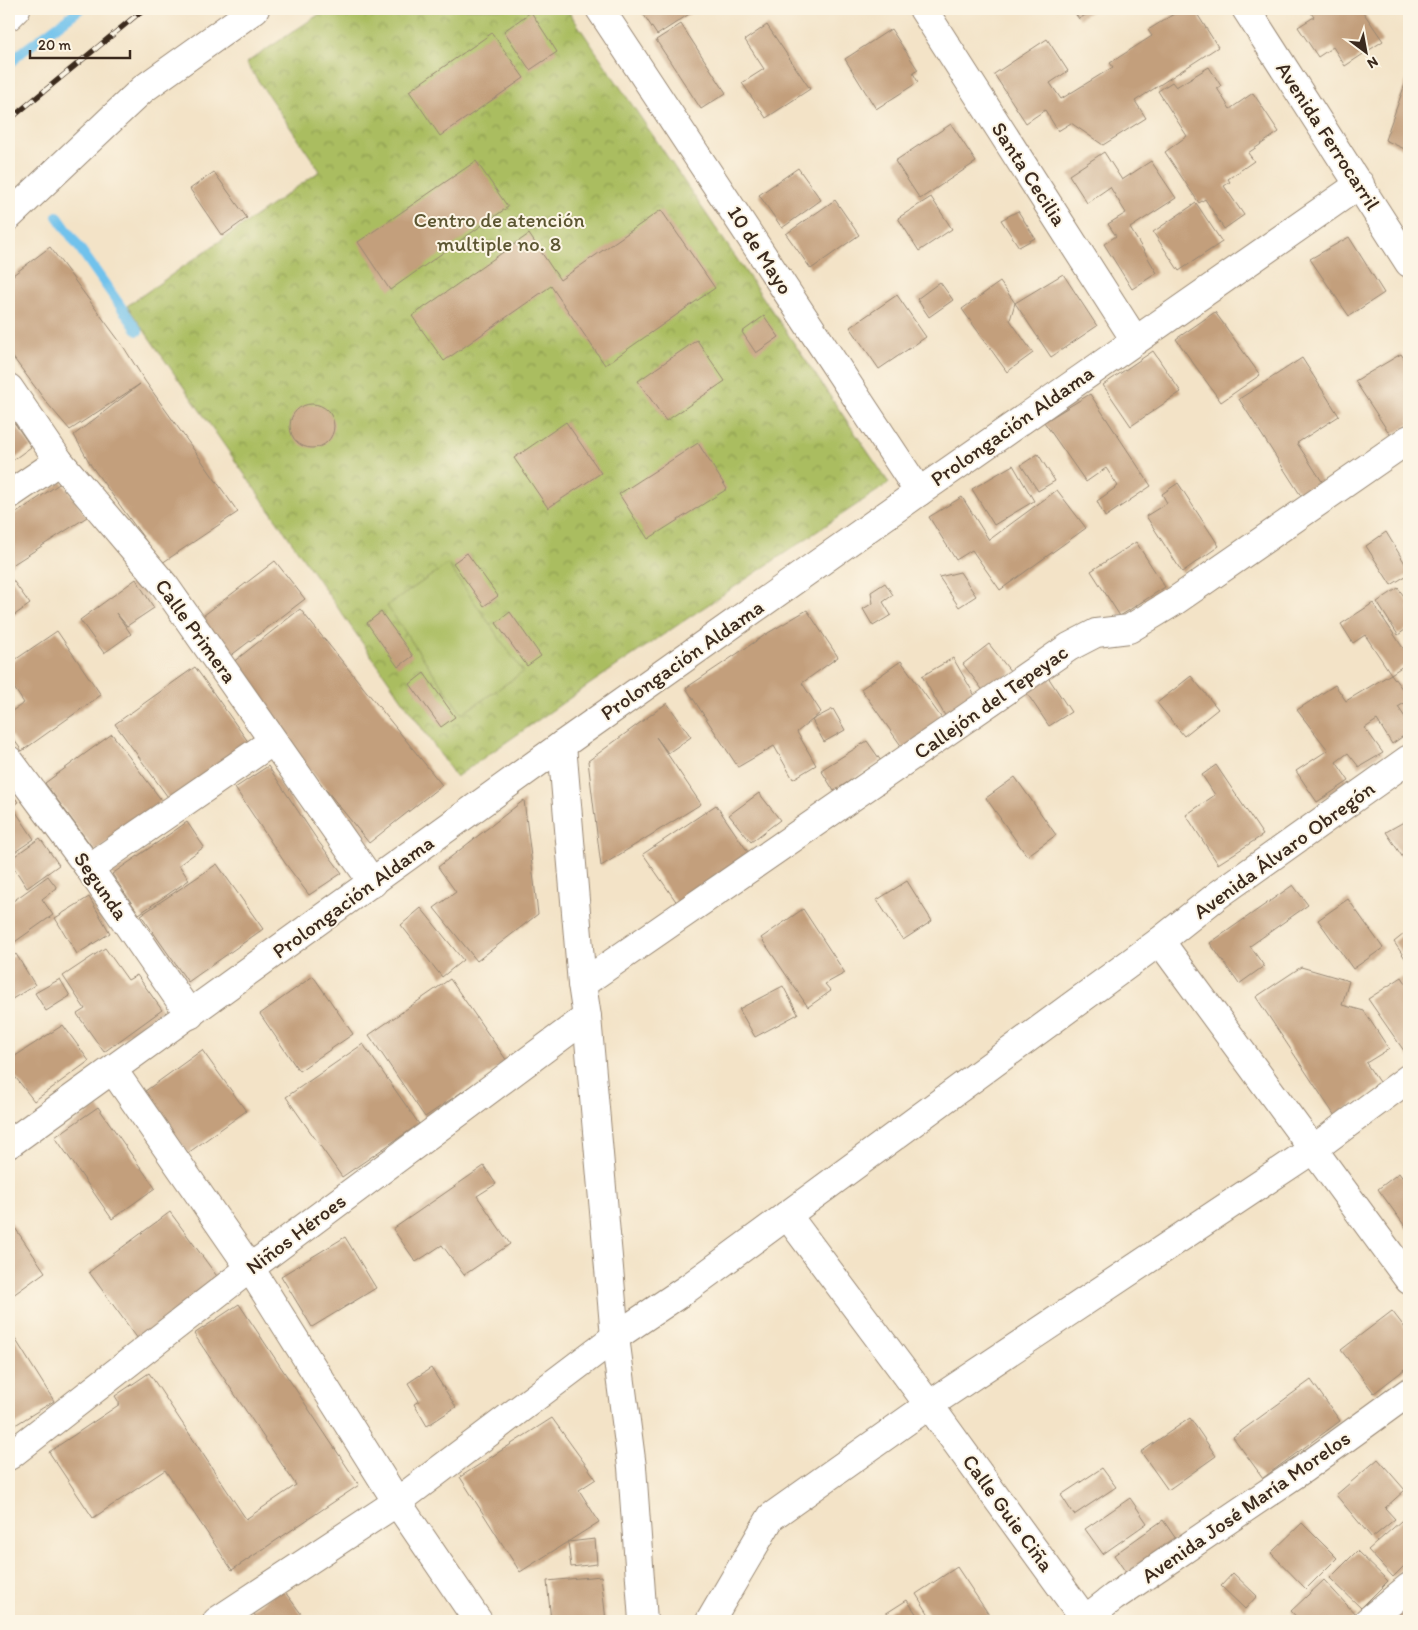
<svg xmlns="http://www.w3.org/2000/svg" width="1418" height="1630" viewBox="0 0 1418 1630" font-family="Itim,sans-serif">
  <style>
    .park { fill: url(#park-crowns); stroke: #72743f }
    .pitch { fill: #aabd60; stroke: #72743f }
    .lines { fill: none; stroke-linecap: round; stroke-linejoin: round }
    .stream { stroke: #71c2ec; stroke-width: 10 }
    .building { fill: #c39f7b }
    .street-casing { stroke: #978672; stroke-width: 30 }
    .secondary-casing { stroke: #978672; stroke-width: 30 }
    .street { stroke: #fff; stroke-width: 28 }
    .secondary { stroke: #fff; stroke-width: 28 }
    .rail-casing { stroke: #3b2a1e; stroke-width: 5.5 }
    .rail { stroke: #fcf5e5; stroke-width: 4; stroke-dasharray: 11; stroke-linecap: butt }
    .labels { text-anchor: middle; stroke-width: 4; stroke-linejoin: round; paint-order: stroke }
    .street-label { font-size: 21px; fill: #3b2a1e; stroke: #fcf5e5 }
    .park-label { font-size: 21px; fill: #5c5632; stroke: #fcf5e5 }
  </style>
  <defs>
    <pattern id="park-crowns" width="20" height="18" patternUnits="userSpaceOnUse" patternTransform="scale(1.25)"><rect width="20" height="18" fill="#aabd60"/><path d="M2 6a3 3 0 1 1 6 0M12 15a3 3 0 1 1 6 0" fill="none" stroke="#8c9a4f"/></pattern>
  </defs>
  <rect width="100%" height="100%" fill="#fcf5e5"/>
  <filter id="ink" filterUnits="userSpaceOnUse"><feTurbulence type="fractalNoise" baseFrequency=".02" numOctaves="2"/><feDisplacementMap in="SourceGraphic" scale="10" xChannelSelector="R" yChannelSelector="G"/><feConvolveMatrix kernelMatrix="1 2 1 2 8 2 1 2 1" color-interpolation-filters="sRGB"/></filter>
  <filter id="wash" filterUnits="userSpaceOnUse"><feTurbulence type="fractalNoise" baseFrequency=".0096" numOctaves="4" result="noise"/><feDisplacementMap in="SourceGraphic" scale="20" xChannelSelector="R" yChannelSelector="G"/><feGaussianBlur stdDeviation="1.12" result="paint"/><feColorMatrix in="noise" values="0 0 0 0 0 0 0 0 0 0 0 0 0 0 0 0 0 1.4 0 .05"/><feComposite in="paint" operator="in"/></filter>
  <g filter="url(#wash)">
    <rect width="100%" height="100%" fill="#f3e3c7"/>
    <polygon class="park" points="327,9 567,9 889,483 593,682 456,777 127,306 320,171 246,63"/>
    <polygon class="pitch" points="448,564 523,672 462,714 387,606"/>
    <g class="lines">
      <g class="stream">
        <polyline points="9,64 22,52 80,9"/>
        <polyline points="57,216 138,331"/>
      </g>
    </g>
    <g id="blocks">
      <g class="building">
        <polygon points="640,9 697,9 657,35"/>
        <polygon points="1072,9 1095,9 1079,19"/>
        <polygon points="1182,9 1194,9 1218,47 1135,101 1146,118 1103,145 1071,123 1058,131 1045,110 1026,123 994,74 1047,39 1068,71 1050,83 1061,99 1113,67 1110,63 1152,36 1148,30"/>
        <polygon points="1308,9 1361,9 1383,41 1345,66 1333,47 1318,57 1298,27 1314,17"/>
        <polygon points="531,12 557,52 530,70 504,31"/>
        <polygon points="681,24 726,93 701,109 656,40"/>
        <polygon points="767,25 810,89 766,118 742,83 764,69 745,40"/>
        <polygon points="891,29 918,70 913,73 918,82 876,109 845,59"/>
        <polygon points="492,33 524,78 440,136 409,91"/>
        <polygon points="1209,67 1221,86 1217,88 1230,109 1253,93 1279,132 1248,153 1254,161 1228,179 1230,182 1224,186 1244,215 1224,229 1205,199 1199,203 1165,152 1187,136 1158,91 1172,82 1176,87"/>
        <polygon points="1409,73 1409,151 1385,140"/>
        <polygon points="951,124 976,162 920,199 895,161"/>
        <polygon points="1104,152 1122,180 1151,161 1176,198 1130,228 1157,273 1132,289 1104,244 1116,236 1108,224 1126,213 1110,187 1087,203 1069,175"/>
        <polygon points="476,161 508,207 390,290 358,242"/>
        <polygon points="798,168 821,200 782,228 759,195"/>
        <polygon points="214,172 247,218 222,236 190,189"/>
        <polygon points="931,197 952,229 919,251 898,218"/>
        <polygon points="835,200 859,235 811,269 786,234"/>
        <polygon points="1196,203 1222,242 1179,271 1153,232"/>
        <polygon points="661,210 715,288 605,365 551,286 444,361 412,316 529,234 560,280"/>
        <polygon points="1018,211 1035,238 1019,247 1001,220"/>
        <polygon points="1349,237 1384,293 1349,316 1310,259"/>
        <polygon points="50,247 123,346 145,381 238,512 162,563 92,467 74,435 140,384 70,430 47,403 9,352 9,278"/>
        <polygon points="1063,274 1097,326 1051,357 1015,303"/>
        <polygon points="940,282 953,300 929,317 917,299"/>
        <polygon points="1000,282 1015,303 1010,320 1033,353 1007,372 962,309"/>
        <polygon points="897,295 926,337 879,369 850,327"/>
        <polygon points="1215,312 1260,375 1221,402 1176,339"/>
        <polygon points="764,316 779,337 756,353 742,332"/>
        <polygon points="697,340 725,381 666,421 638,381"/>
        <polygon points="1153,351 1181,392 1131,426 1103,385"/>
        <polygon points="1401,354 1409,366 1409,424 1391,436 1355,381"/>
        <polygon points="1302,358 1339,416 1297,443 1325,486 1303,499 1239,399"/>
        <polygon points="1090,394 1151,486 1105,517 1097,501 1118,486 1106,468 1086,482 1044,422"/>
        <circle cx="312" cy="426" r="22"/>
        <polygon points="9,415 31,447 9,463"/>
        <polygon points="566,422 601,473 548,508 514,458"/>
        <polygon points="698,443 727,489 648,539 619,494"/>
        <polygon points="1038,454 1055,481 1038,491 1021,465"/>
        <polygon points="1013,465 1034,501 994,525 972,489"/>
        <polygon points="62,482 87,517 9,567 9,518"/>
        <polygon points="1178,483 1219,546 1182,572 1146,516 1167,503 1162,494"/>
        <polygon points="1057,490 1086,528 1000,590 972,550 956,560 929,517 962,497 989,540"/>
        <polygon points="1386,532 1409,570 1409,574 1391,585 1366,546"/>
        <polygon points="1136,542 1165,587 1120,616 1091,571"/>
        <polygon points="467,553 498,596 484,606 453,563"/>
        <polygon points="275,561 305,599 225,660 195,622"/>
        <polygon points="960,572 976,596 959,607 939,577"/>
        <polygon points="9,575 30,604 9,619"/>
        <polygon points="136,579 154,608 127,626 116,613 131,634 104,653 80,620"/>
        <polygon points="885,583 893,595 883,602 891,615 873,626 863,609 873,603 871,592"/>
        <polygon points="1398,588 1409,603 1409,627 1398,635 1377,602"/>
        <polygon points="1373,603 1409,657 1409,662 1391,674 1365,635 1353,643 1341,624"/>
        <polygon points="300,609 442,785 369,843 227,667"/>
        <polygon points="807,610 838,657 802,683 821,712 812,720 833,709 845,730 824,742 812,720 797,732 816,765 793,779 774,746 738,767 686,688 768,633"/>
        <polygon points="381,612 413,656 398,667 367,623"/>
        <polygon points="510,612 541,656 527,666 496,623"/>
        <polygon points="57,631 101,695 22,751 9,733 9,713 24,703 9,680 9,664"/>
        <polygon points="989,644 1011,672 985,693 963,664"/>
        <polygon points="953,658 978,701 947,719 922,676"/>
        <polygon points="901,661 943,720 907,754 861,689"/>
        <polygon points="195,667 249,743 170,800 115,724"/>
        <polygon points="424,673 455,717 441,727 410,684"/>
        <polygon points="1391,674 1409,698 1409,700 1398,707 1409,723 1409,732 1392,744 1377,720 1365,728 1383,753 1359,767 1348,753 1336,762 1349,781 1317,802 1296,771 1328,750 1297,710 1335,685 1346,701"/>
        <polygon points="1191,676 1218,709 1184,736 1157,703"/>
        <polygon points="1048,677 1071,712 1049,726 1026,692"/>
        <polygon points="667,703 691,737 668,753 656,737 701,804 601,866 588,761"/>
        <polygon points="112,734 162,801 95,851 45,783"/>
        <polygon points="867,741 881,761 834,791 821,770"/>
        <polygon points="1216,765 1263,835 1218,864 1186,815 1215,795 1202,775"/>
        <polygon points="268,766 318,841 342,873 309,895 285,863 235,788"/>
        <polygon points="1015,777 1056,835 1027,856 986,798"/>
        <polygon points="9,790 18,802 9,808"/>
        <polygon points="759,793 780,820 751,842 729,815"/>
        <polygon points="524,800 538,914 477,961 434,908 456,892 438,867"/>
        <polygon points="716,805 752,858 680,907 643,854"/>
        <polygon points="14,809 34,839 9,856 9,813"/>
        <polygon points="1409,819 1409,867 1386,832"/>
        <polygon points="187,822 204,847 179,865 189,880 139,914 112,874"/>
        <polygon points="40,838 59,865 27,888 9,860"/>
        <polygon points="217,864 263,929 188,982 141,915"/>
        <polygon points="48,876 57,888 42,899 53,915 9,946 9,904"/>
        <polygon points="907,881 932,921 903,940 877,900"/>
        <polygon points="1293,885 1308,905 1250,946 1264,966 1239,984 1210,943"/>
        <polygon points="89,897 110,933 77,954 55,918"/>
        <polygon points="1348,899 1383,948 1353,969 1318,920"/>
        <polygon points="421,908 463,960 442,977 401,925"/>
        <polygon points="803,909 845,973 825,984 831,991 808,1007 761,938"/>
        <polygon points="1409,930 1409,964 1394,942"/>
        <polygon points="105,948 128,980 137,975 162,1010 104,1052 77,1014 85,1009 63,976"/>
        <polygon points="16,954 35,985 9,1001 9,959"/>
        <polygon points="1301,967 1349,981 1342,1005 1364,1011 1389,1049 1366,1063 1381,1085 1335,1116 1256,997"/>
        <polygon points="313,976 353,1034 299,1071 260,1014"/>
        <polygon points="1402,977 1409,988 1409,1058 1368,999"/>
        <polygon points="60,979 70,996 46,1011 35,993"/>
        <polygon points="450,979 507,1061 425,1117 369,1035"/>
        <polygon points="783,986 798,1014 755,1037 739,1009"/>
        <polygon points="63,1025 89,1061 34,1101 9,1069 9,1060"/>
        <polygon points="363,1044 419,1124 342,1177 286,1097"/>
        <polygon points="202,1050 246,1111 188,1153 144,1092"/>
        <polygon points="98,1107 155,1188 112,1219 55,1137"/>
        <polygon points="484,1166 496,1184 477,1196 510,1244 464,1275 442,1245 416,1262 393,1229"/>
        <polygon points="1399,1173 1409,1187 1409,1227 1407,1229 1378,1189"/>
        <polygon points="170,1212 219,1279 138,1339 89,1272"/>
        <polygon points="9,1219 45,1272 9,1298"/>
        <polygon points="345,1237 376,1288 312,1327 281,1276"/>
        <polygon points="239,1304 359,1485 232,1570 165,1470 93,1518 49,1452 120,1404 115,1396 149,1373 246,1519 296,1485 194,1334"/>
        <polygon points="1392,1311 1409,1333 1409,1366 1374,1393 1341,1350"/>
        <polygon points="9,1329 54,1401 12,1427 9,1422"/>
        <polygon points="431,1368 456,1407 427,1426 414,1404 419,1401 408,1383"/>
        <polygon points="1311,1380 1340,1421 1263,1478 1233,1437"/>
        <polygon points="552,1418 596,1479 579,1490 599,1522 520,1572 460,1477"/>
        <polygon points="1190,1418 1216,1456 1168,1490 1141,1452"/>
        <polygon points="1378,1459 1405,1490 1385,1508 1395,1519 1372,1538 1336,1495"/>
        <polygon points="1102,1468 1116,1487 1074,1515 1061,1495"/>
        <polygon points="1130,1498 1147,1523 1103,1554 1085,1529"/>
        <polygon points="1409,1514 1409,1535 1407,1537 1409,1542 1409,1561 1393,1577 1368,1550"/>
        <polygon points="1163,1520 1176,1539 1127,1574 1114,1555"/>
        <polygon points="1302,1523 1337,1558 1306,1589 1271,1553"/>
        <polygon points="595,1539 597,1564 571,1567 568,1542"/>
        <polygon points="1357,1551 1388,1581 1361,1608 1330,1578"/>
        <polygon points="957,1567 989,1615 980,1621 933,1621 916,1594"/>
        <polygon points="1233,1573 1257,1596 1245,1609 1221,1586"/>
        <polygon points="601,1576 606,1621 551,1621 547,1581"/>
        <polygon points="1324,1580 1357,1616 1351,1621 1300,1621 1291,1611"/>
        <polygon points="282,1588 305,1619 301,1621 259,1621 251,1610"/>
        <polygon points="1409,1595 1409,1621 1396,1621 1388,1611"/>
        <polygon points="907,1600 921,1621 874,1621"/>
      </g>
    </g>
  </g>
  <g filter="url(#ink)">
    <use href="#blocks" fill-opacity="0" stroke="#978672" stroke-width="1"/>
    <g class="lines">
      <g class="street-casing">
        <g id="street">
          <polyline points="600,9 919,492"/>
          <polyline points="923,9 1135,340"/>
          <polyline points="1246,9 1409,263"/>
          <polyline points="9,388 59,461 165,586 373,883"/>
          <polyline points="9,495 59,461"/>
          <polyline points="562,745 582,984 587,1017 615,1337 632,1467 643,1621"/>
          <polyline points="9,760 89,868 190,1015"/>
          <polyline points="89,868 273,741"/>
          <polyline points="1160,941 1409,1280"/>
          <polyline points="582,984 1069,647 1096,633 1129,629 1175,601 1409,439"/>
          <polyline points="113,1070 250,1268 397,1502 478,1621"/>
          <polyline points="9,1144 562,745 919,492 1360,184"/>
          <polyline points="787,1215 929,1405 1086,1621"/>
          <polyline points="9,1456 250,1268 587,1017"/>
          <polyline points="217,1621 397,1502 615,1337 688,1288 1160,941 1218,895 1409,759"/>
          <polyline points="710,1621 771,1517 929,1405 1312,1150 1409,1078"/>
          <polyline points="1083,1621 1114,1597 1303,1469 1409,1392"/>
          <polyline points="1368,1621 1409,1587"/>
        </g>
      </g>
      <g class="secondary-casing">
        <g id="secondary">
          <polyline points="9,16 16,9"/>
          <polyline points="9,216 143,89 255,9"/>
        </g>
      </g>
      <use href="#street" class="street"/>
      <use href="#secondary" class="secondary"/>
      <g class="rail-casing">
        <polyline id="rail" points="9,120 144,9"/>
      </g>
      <use href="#rail" class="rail"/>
    </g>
  </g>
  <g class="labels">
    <g class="street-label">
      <text transform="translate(1328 136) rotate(57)" y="7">Avenida Ferrocarril</text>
      <text transform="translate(1029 174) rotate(57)" y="7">Santa Cecilia</text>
      <text transform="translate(760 250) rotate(57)" y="7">10 de Mayo</text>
      <text transform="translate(1012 426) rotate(-35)" y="7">Prolongación Aldama</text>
      <text transform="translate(196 631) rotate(54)" y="7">Calle Primera</text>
      <text transform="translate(682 660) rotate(-35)" y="7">Prolongación Aldama</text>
      <text transform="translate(991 702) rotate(-35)" y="7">Callejón del Tepeyac</text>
      <text transform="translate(1284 850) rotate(-36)" y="7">Avenida Álvaro Obregón</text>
      <text transform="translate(101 886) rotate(55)" y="7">Segunda</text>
      <text transform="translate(353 897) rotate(-36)" y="7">Prolongación Aldama</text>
      <text transform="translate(296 1234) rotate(-37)" y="7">Niños Héroes</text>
      <text transform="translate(1246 1507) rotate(-35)" y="7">Avenida José María Morelos</text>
      <text transform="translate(1008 1513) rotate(54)" y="7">Calle Guie Ciña</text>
    </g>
    <g class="park-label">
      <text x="499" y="227">Centro de atención<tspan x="499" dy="24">multiple no. 8</tspan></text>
    </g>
  </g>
  <rect width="1418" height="1630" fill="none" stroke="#fcf5e5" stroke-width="30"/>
  <g transform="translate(1366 52) rotate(148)" stroke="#fcf5e5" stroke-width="4" paint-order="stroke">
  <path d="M0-4L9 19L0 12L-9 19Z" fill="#3b2a1e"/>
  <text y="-8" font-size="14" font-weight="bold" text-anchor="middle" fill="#3b2a1e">N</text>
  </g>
  <path d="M30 50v8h100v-8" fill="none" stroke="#3b2a1e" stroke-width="2.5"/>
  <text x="38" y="50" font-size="15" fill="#3b2a1e" stroke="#fcf5e5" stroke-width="4" paint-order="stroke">20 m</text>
</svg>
